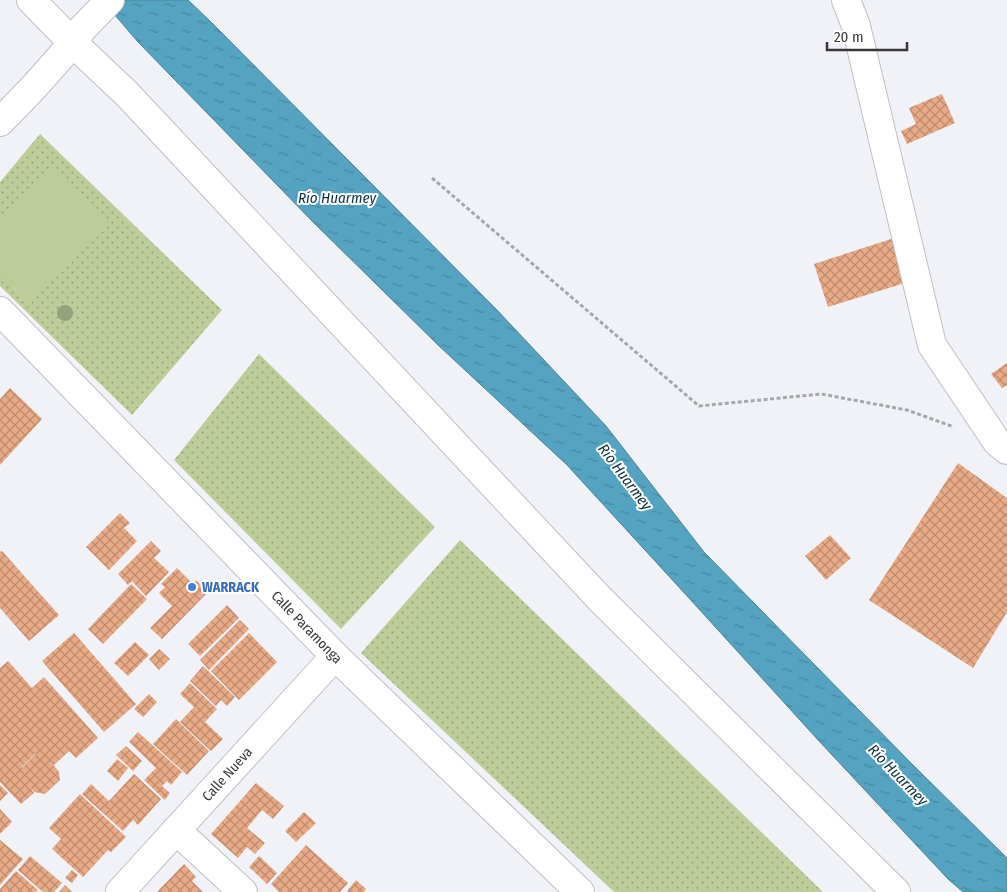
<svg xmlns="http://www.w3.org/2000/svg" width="1007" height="892" viewBox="0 0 1007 892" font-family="'Fira Sans Condensed',sans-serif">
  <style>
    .park { fill: url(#park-dots) }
    .garden { fill: #bdcd99 }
    .water { fill: url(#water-ripples); stroke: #4c8498 }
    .building { fill: url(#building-cross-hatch); fill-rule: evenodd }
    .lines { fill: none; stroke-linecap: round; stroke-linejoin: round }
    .minor-casing { stroke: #bfc0c5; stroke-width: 30 }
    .path { stroke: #a6a7ab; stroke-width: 3; stroke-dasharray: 4 2.5; stroke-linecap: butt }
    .minor { stroke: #fff; stroke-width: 28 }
    .tree { fill: #97a17d }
    .shop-dot { fill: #3f7fe0; stroke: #fff; stroke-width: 2 }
    .labels { text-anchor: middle; stroke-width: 4; stroke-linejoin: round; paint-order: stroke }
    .shop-label { font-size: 14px; font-weight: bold; fill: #366cbe; stroke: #fff; text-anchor: start }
    .street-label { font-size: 14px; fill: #38383a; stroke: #fff }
    .water-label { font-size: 15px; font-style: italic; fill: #0b313e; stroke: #fff }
  </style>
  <defs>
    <pattern id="park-dots" width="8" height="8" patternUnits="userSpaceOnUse" patternTransform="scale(1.25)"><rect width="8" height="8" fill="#bdcd99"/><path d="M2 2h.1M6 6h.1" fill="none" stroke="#9ba77e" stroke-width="1.8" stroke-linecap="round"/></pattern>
    <pattern id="water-ripples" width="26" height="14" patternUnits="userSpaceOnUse" patternTransform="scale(1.25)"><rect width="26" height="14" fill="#54a4c1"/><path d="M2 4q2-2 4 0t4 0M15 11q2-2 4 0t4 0" fill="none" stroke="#47879e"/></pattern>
    <pattern id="building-cross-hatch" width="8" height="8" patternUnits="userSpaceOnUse" patternTransform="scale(1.25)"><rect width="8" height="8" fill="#e9aa86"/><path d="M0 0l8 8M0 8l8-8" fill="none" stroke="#be8b6f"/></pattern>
  </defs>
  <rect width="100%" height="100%" fill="#f1f2f8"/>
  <g class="park">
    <polygon points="40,134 222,310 132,415 0,286 0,182"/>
    <polygon points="259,354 435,527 341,629 174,460"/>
    <polygon points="460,540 823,892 614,892 361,653"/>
  </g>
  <polygon class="garden" points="54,167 110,224 30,303 0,271 0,223"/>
  <polygon class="water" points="102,0 188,0 211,22 496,309 606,426 704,552 910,762 1007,858 1007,892 963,892 948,879 819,741 688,597 567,465 438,345 313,222 138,42"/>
  <g class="building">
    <polygon points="942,94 955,123 907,144 901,131 916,124 909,108"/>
    <polygon points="894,238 908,282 828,307 814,264"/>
    <polygon points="1007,363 1007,385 1002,388 991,374"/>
    <polygon points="10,388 42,419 0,465 0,399"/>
    <polygon points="958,463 1007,498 1007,612 973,668 869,600"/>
    <polygon points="120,513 130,523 124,528 137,541 109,570 86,547"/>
    <polygon points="830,535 851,558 826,580 805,556"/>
    <polygon points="151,541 161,551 154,558 169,572 146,596 132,581 128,585 118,574"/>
    <polygon points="2,551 59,615 29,641 0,608 0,552"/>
    <polygon points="177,568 193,584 196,580 208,592 162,639 150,628 172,606 159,593 165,587 161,584"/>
    <polygon points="131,584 147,599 103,644 88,629"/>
    <polygon points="227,605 239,618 200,656 188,644"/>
    <polygon points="240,620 249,629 209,670 200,660"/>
    <polygon points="74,633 136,704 104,732 42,661"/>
    <polygon points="249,633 277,662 239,700 211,671"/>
    <polygon points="135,642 149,655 128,676 114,663"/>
    <polygon points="159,649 170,659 159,670 149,659"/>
    <path d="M8 661 32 688 44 677 98 738 76 758 69 751 54 765 49 759 59 772 60 780 45 794 34 792 27 784 34 793 21 804 0 782V668ZM35 754H36L22 768 21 776 22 767Z"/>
    <polygon points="203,666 235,697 227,706 221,700 216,706 190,681"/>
    <polygon points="190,683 217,709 205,722 223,739 211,751 180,722 194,707 180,694"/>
    <polygon points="149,694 157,702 143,717 134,709"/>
    <polygon points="176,719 209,751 187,775 153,744"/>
    <polygon points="138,732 182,772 171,785 167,781 162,786 170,793 165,800 144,780 156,768 129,742"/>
    <polygon points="126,746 142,761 133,771 116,755"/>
    <polygon points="117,759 128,768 118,781 107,771"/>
    <polygon points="134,774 161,799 138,825 133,820 123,831 82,794 91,784 109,801"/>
    <polygon points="256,783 284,806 273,819 262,810 247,828 265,843 255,854 247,847 238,858 211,834"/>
    <polygon points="0,785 8,793 0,801"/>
    <polygon points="80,794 126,837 111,852 108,850 83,877 52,849 61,839 49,828"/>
    <polygon points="0,809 12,822 0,834"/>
    <polygon points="304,812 316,823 296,842 285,831"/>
    <polygon points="0,840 23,859 0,885"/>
    <polygon points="306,845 348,883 340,892 279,892 271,884"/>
    <polygon points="30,856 62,883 54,892 43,892 18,870"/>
    <polygon points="259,856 277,873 267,884 249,867"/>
    <polygon points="184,864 196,877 192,881 203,892 157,892"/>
    <polygon points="72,870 78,875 72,883 65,878"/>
    <polygon points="16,871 38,890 36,892 0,892 0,889"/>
    <polygon points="356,880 366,889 364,892 348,892 347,891"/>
    <polygon points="65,885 72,892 59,892"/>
  </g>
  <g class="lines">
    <g class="minor-casing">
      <g id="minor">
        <polyline points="31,0 73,43 127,94 600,599 896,892"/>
        <polyline points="846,0 856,26 932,345 997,442 1007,450"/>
        <polyline points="0,122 33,88 73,43 82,29 110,0"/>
        <polyline points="0,311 335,656 580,892"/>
        <polyline points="176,830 243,892"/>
        <polyline points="120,892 335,656"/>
      </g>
    </g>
    <polyline class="path" points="432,178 699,406 821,394 907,410 954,427"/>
    <use href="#minor" class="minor"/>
  </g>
  <circle class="tree" cx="65" cy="313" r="8"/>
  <circle class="shop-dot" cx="192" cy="587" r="5"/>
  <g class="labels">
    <g class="shop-label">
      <text x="202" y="592">WARRACK</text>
    </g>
    <g class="street-label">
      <text transform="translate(307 627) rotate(46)" y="5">Calle Paramonga</text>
      <text transform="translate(227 774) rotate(-48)" y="5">Calle Nueva</text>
    </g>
    <g class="water-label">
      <text x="337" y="203">Río Huarmey</text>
      <text transform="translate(625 477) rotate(53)" y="5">Río Huarmey</text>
      <text transform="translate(898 775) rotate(46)" y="5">Río Huarmey</text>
    </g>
  </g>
  <path d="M827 42v8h80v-8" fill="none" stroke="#38383a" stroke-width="2.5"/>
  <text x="834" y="42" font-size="15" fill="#38383a" stroke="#ffffff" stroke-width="4" paint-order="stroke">20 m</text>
</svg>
